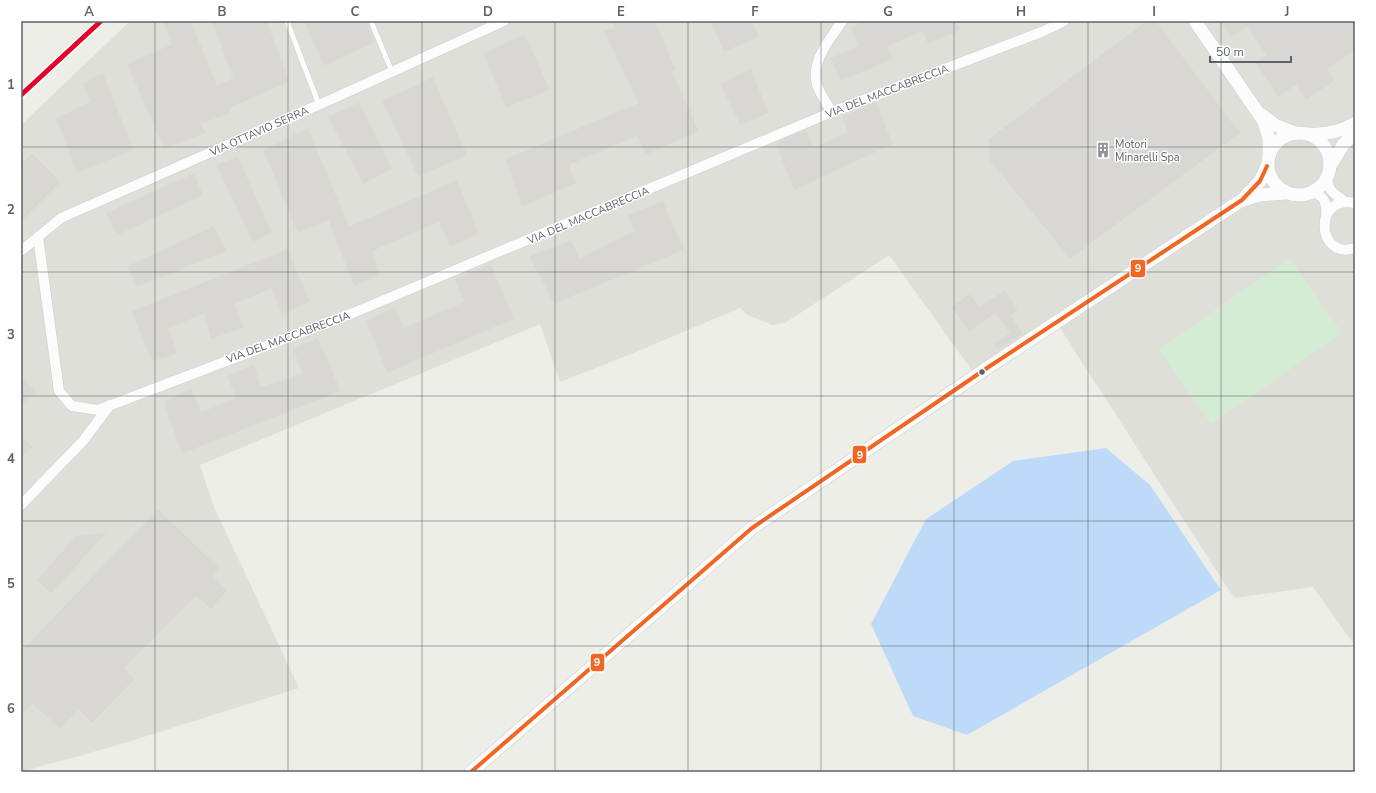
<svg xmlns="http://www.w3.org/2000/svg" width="1376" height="793" viewBox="0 0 1376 793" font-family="'Nunito Sans',sans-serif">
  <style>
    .industrial { fill: #dfdfda }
    .green { fill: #d5ecd4 }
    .water { fill: #bddbf8 }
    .building { fill: #d8d7d4; stroke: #deddd8 }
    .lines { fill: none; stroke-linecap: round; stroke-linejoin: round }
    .service-casing { stroke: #cbcccb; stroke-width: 6 }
    .minor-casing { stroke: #cbcccb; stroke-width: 11 }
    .tertiary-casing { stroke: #cbcccb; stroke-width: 14 }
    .service { stroke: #fcfcfc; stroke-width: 5 }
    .minor { stroke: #fcfcfc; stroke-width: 10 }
    .tertiary { stroke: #fcfcfc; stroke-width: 13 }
    .bus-1-casing { stroke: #fff; stroke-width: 7 }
    .bus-1 { stroke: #f26522; stroke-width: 4 }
    .rail-1-casing { stroke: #fff; stroke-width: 8 }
    .rail-1 { stroke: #e4002b; stroke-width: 5 }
    .grid { fill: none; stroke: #5d6168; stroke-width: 1; stroke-opacity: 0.55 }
    .bus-dot { fill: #5d6168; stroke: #fff; stroke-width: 1.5 }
    .labels { text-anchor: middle; stroke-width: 3; stroke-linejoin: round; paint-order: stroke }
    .street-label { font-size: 11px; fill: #5d6168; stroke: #fff }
    .poi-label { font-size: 11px; fill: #5d6168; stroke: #fff; text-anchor: start }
    .line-badge { stroke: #fff; stroke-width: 1.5 }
    .badge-label { font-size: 11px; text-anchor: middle; font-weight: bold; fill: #fff }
    .neatline { fill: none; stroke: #5d6168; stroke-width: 1.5 }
    .grid-label { font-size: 13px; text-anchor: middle; font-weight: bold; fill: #5d6168 }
  </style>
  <rect width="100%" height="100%" fill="#eeeee9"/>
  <polygon class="industrial" points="130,21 1355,21 1355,646 1313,587 1234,598 1060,328 978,379 889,255 785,323 772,325 748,315 740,308 631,354 560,382 540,324 200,465 214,507 299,688 118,745 21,772 21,125"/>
  <polygon class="green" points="1290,258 1342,333 1211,424 1159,349"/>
  <polygon class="water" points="1106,448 1150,485 1221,590 967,735 913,716 871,624 926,519 1013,461"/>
  <g class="building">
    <polygon points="162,21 191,21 217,85 233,78 212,21 267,21 289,82 230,108 231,113 201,124 206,133 164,149 127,64 172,44"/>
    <polygon points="304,21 366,21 375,42 324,66"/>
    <polygon points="612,21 655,21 676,70 672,72 699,131 646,155 637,136 569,165 576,183 522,207 505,159 638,103 604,31 615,27"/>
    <polygon points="710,21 752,21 759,37 724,52"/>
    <polygon points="865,21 957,21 961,30 928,44 922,31 887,47 893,59 841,81 830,58 859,46 850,27"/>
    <polygon points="1146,21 1156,21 1240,133 1070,259 990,161 988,139"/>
    <polygon points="1220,21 1355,21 1355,50 1327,69 1335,81 1306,100 1296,85 1278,97 1255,63 1266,55 1247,27 1231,38"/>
    <polygon points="525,34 550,90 506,108 483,53"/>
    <polygon points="751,69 769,113 740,125 720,84"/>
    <polygon points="103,73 134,150 77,173 56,118 90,102 82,83"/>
    <polygon points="433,77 467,155 418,177 382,101"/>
    <polygon points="359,102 392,169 363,184 328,117"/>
    <polygon points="876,102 893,144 794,190 775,143 806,130 814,147 847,133 842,116"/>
    <polygon points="308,128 349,226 457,180 479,234 450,247 439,222 373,251 380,275 354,286 328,220 298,233 263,150"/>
    <polygon points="32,153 61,182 21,222 21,164"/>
    <polygon points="238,156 272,233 253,242 216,165"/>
    <polygon points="194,173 203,195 118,235 105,213"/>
    <polygon points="663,201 684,250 554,304 529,256 571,240 580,258 634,231 627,215"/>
    <polygon points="214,226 227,251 137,287 127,266"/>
    <polygon points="288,249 310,302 282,314 271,289 235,304 244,328 211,339 204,314 169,328 177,354 152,361 131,311"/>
    <polygon points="491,264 514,319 387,373 366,321 395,307 405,327 464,302 454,279"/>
    <polygon points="1005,290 1018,310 1011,315 1023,334 998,350 994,344 1010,333 995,313 969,332 951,307 970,294 979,307"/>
    <polygon points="318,338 341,391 182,454 163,401 192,389 201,412 236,398 227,376 254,364 261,387 302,373 293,349"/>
    <polygon points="21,376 36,391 21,406"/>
    <polygon points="21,436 33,447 21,457"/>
    <polygon points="158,509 219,568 212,576 227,590 211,609 196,596 124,668 135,679 92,723 79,710 60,728 32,704 21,716 21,651"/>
    <polygon points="107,532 51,594 37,580 76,536"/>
  </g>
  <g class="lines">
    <g class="service-casing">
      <g id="service">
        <polyline points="287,21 319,105"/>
        <polyline points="371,21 392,72"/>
      </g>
    </g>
    <g class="minor-casing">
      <g id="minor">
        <path d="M832 112C827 104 820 94 817 85 810 61 830 40 842 21"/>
        <path d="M1327 179C1328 192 1336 194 1345 202"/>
        <path d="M1313 192C1325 197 1327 203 1326 216"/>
        <path d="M1355 203C1312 194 1317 261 1355 248"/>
        <polyline points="38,237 59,391 72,406 98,410 353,313 832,112 1044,31 1064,21"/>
        <polyline points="21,251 61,218 332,99 504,21"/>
        <polyline points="21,505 83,441 110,405"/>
      </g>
    </g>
    <g class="tertiary-casing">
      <g id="tertiary">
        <polyline points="1195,21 1263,120 1269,138 1269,155"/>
        <polyline points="1262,115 1275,125 1295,133"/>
        <circle cx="1299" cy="164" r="31"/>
        <path d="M1309 134C1326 135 1340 132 1355 123"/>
        <polyline points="1330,166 1343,145 1355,132"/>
        <polyline points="1243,200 1260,195 1285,193"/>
        <polyline points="471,772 752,528 990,366 1242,200 1260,181 1267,166"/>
      </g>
    </g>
    <use href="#service" class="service"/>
    <use href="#minor" class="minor"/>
    <use href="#tertiary" class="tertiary"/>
    <g class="bus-1-casing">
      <polyline id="bus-1" points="471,772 752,528 990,366 1242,200 1260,181 1267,166"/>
    </g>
    <use href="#bus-1" class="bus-1"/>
    <g class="rail-1-casing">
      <polyline id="rail-1" points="21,95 101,21"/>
    </g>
    <use href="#rail-1" class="rail-1"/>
  </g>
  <path class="grid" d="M155 21V772M288 21V772M422 21V772M555 21V772M688 21V772M821 21V772M954 21V772M1088 21V772M1221 21V772M21 147H1355M21 272H1355M21 396H1355M21 521H1355M21 646H1355"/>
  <defs>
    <g id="building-bare" transform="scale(1.2)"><path d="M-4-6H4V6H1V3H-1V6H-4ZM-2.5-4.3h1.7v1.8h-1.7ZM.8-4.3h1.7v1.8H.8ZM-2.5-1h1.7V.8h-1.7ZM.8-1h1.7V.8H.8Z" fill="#909295" stroke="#fff" stroke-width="2.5" paint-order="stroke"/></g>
  </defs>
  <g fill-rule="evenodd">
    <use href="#building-bare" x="1103" y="150"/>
  </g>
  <circle class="bus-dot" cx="982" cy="372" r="3.5"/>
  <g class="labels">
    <g class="street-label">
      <text transform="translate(887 91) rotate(-21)" y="4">VIA DEL MACCABRECCIA</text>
      <text transform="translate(259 131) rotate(-24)" y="4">VIA OTTAVIO SERRA</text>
      <text transform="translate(588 215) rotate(-23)" y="4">VIA DEL MACCABRECCIA</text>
      <text transform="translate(288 337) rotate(-20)" y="4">VIA DEL MACCABRECCIA</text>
    </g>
    <g class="poi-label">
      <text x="1115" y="148">Motori<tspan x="1115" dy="13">Minarelli Spa</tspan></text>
    </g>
  </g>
  <g class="line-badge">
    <rect x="1130" y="259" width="16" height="19" rx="4" fill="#f26522"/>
    <rect x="852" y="445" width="15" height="19" rx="4" fill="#f26522"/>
    <rect x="590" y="653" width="15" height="19" rx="4" fill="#f26522"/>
  </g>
  <g class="badge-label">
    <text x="1138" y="272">9</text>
    <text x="860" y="459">9</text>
    <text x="597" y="666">9</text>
  </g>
  <rect width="1376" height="793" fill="none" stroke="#ffffff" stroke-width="44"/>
  <path d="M1210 56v6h81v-6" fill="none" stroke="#5d6168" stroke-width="2"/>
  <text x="1216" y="56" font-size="12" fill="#5d6168" stroke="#ffffff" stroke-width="3" paint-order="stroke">50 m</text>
  <rect x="22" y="22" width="1332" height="749" class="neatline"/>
  <g class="grid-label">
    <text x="89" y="16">A</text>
    <text x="222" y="16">B</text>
    <text x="355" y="16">C</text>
    <text x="488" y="16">D</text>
    <text x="621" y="16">E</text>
    <text x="755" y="16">F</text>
    <text x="888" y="16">G</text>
    <text x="1021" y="16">H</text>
    <text x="1154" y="16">I</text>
    <text x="1287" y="16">J</text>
    <text x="11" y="89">1</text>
    <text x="11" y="214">2</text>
    <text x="11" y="339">3</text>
    <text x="11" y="463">4</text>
    <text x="11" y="588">5</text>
    <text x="11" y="713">6</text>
  </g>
</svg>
